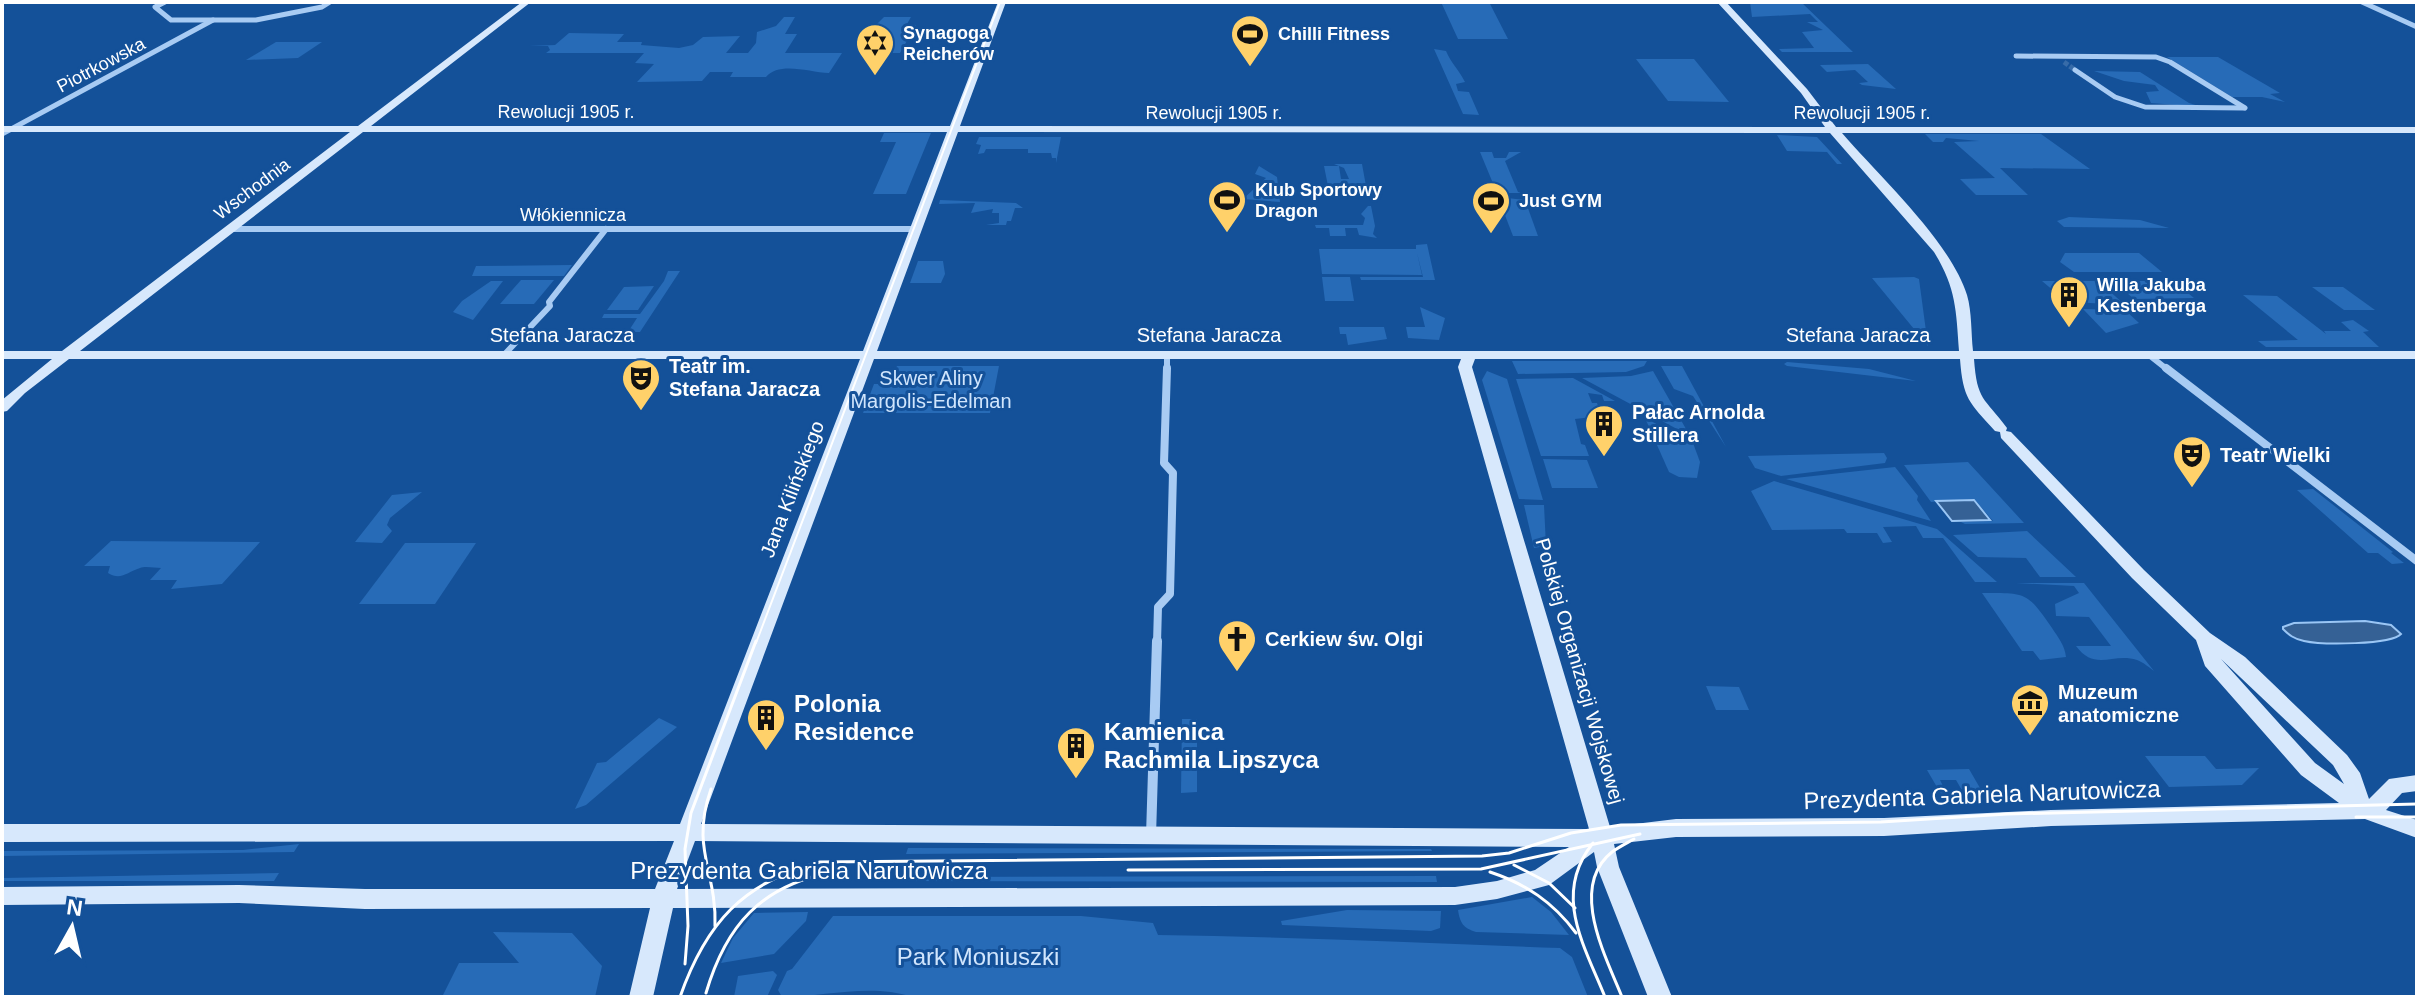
<svg xmlns="http://www.w3.org/2000/svg" width="2419" height="999" viewBox="0 0 2419 999" font-family="Helvetica,sans-serif">
  <style>
    .green { fill: #276bb7 }
    .water { fill: #356195; stroke: #9ac6f5; stroke-width: 2 }
    .lines { fill: none; stroke-linecap: round; stroke-linejoin: round }
    .street-tunnel { stroke: #376ba8; stroke-width: 5; stroke-dasharray: 5 2; stroke-linecap: butt }
    .street-far3 { stroke: #a8cbf3; stroke-width: 5 }
    .street-far2 { stroke: #a8cbf3; stroke-width: 6 }
    .street-far1 { stroke: #a8cbf3; stroke-width: 8 }
    .street { stroke: #a8cbf3; stroke-width: 10 }
    .secondary { fill: #d7e8fc; fill-rule: evenodd }
    .tram-far1 { stroke: #fff; stroke-width: 2 }
    .tram { stroke: #fff; stroke-width: 3 }
    .labels { text-anchor: middle; stroke-width: 6; stroke-linejoin: round; paint-order: stroke }
    .far-poi-label { font-size: 18px; font-weight: bold; fill: #fff; stroke: #145199; text-anchor: start }
    .far-street-label { font-size: 18px; fill: #fff; stroke: #145199 }
    .street-label { font-size: 20px; fill: #fff; stroke: #145199 }
    .poi-label { font-size: 20px; font-weight: bold; fill: #fff; stroke: #145199; text-anchor: start }
    .park-label { font-size: 20px; fill: #d0e5fd; stroke: #145199 }
    .near-poi-label { font-size: 24px; font-weight: bold; fill: #fff; stroke: #145199; text-anchor: start }
    .near-street-label { font-size: 24px; fill: #fff; stroke: #145199 }
    .near-park-label { font-size: 24px; fill: #d0e5fd; stroke: #145199 }
  </style>
  <rect width="100%" height="100%" fill="#145199"/>
  <g class="green">
    <polygon points="1441,2 1489,2 1508,39 1458,39"/>
    <polygon points="1750,2 1801,2 1853,52 1782,52 1779,49 1814,48 1802,32 1823,30 1807,22 1818,22 1810,14 1752,17"/>
    <path d="M784 17H795L785 34H797L785 53H842L829 73C809 72 779 61 766 77H730L733 72H710L702 81 637 82 654 64 635 63 644 53H546L550 50 548 46H529L555 45 569 33 624 34 617 42H642L641 45 679 48 693 45 703 37 740 36 726 53H748L756 43 757 32 776 26Z"/>
    <polygon points="884,17 911,17 907,24 916,25 900,53 859,53 876,25"/>
    <polygon points="276,42 322,42 298,58 246,60"/>
    <path d="M1434 49 1446 51C1451 63 1459 70 1465 82L1456 84 1458 91 1469 92 1479 115 1463 114Z"/>
    <polygon points="2167,57 2218,57 2280,93 2270,94 2285,102 2262,97 2232,97"/>
    <polygon points="1636,59 1694,59 1729,102 1668,101"/>
    <polygon points="1868,64 1896,89 1862,85 1859,83 1868,82 1855,70 1827,72 1820,65"/>
    <polygon points="2094,71 2140,72 2189,103 2202,107 2151,103 2146,92 2159,91 2155,85 2124,81"/>
    <polygon points="884,133 931,133 906,194 873,194 896,142 880,142"/>
    <polygon points="1925,134 2041,134 2090,169 2000,168 2028,195 1976,195 1960,179 1995,178 1954,142 1979,141 1946,138 1943,142 1933,142"/>
    <polygon points="1777,135 1817,137 1842,164 1837,164 1827,152 1787,151"/>
    <polygon points="979,137 1061,137 1056,163 1056,158 1052,158 1051,153 1028,153 1028,149 986,149 984,153 978,154 981,145 976,144"/>
    <polygon points="1480,152 1492,152 1494,158 1506,158 1509,152 1521,152 1505,161 1518,192 1522,193 1497,193"/>
    <polygon points="1334,164 1362,164 1366,186 1328,186 1324,166 1339,166 1341,179 1349,179 1344,168"/>
    <polygon points="1259,166 1277,177 1280,202 1243,199 1266,178 1255,174"/>
    <polygon points="1498,197 1525,200 1538,236 1513,236"/>
    <polygon points="940,200 1016,203 1023,208 1015,208 1011,221 1007,221 1006,225 986,225 999,223 999,213 992,213 993,209 971,213 975,203 939,204"/>
    <polygon points="1368,206 1371,206 1375,226 1373,234 1377,238 1359,235 1357,228 1345,228 1346,236 1330,236 1329,228 1316,228 1315,225 1363,225 1365,218 1361,214"/>
    <polygon points="2069,217 2140,220 2169,228 2064,227 2057,221"/>
    <polygon points="1427,244 1435,280 1361,280 1360,277 1423,277 1417,253 1422,275 1322,274 1319,249 1416,249 1416,245"/>
    <polygon points="2065,253 2139,253 2162,272 2074,272 2060,262"/>
    <polygon points="918,261 943,261 945,274 941,283 910,283"/>
    <polygon points="572,265 564,276 472,276 476,266"/>
    <polygon points="668,271 680,271 640,332 628,332 637,318 602,318 604,314 640,314 664,281"/>
    <polygon points="1322,277 1350,277 1354,301 1325,301"/>
    <polygon points="1914,277 1919,279 1928,346 1872,278"/>
    <polygon points="521,280 554,280 534,304 500,304"/>
    <polygon points="491,281 503,281 473,320 453,312 462,301"/>
    <path d="M2042 281H2098L2124 304C2089 303 2069 306 2042 281Z"/>
    <polygon points="2110,281 2173,281 2194,298 2134,299 2127,293 2129,289"/>
    <polygon points="654,286 638,310 607,310 624,287"/>
    <polygon points="2312,287 2343,287 2375,310 2344,310"/>
    <polygon points="2243,295 2277,296 2326,334 2324,331 2351,331 2341,322 2353,320 2369,331 2363,332 2379,347 2266,347 2258,341 2298,340"/>
    <polygon points="1420,307 1445,318 1439,340 1408,338 1406,327 1425,327"/>
    <polygon points="2083,309 2125,310 2139,323 2106,333"/>
    <polygon points="1339,327 1384,327 1387,339 1348,345 1346,334 1340,334"/>
    <polygon points="1512,361 1647,361 1644,366 1626,372 1518,374"/>
    <polygon points="1787,362 1869,369 1916,381 1787,366 1784,364"/>
    <polygon points="897,366 999,366 990,413 863,413 874,384 884,384 889,370 895,370"/>
    <polygon points="1661,366 1682,366 1726,447 1693,396 1674,389"/>
    <polygon points="1487,371 1507,379 1543,500 1519,499 1482,380"/>
    <polygon points="1653,371 1690,436 1582,378 1631,376"/>
    <polygon points="1573,378 1615,401 1604,401 1602,395 1588,393 1592,403 1597,403 1601,416 1575,419 1581,444 1585,445 1589,456 1541,456 1516,379"/>
    <polygon points="1645,418 1693,443 1700,462 1697,478 1679,477 1669,472"/>
    <polygon points="1884,453 1887,458 1885,463 1781,476 1755,468 1748,456"/>
    <polygon points="1543,459 1587,460 1598,488 1552,488"/>
    <polygon points="1968,462 2024,523 1965,524 1961,522 1993,521 1974,499 1931,502 1904,465"/>
    <polygon points="1895,467 1918,496 1917,500 1931,521 1786,479"/>
    <polygon points="1774,481 1937,529 1997,582 1975,582 1943,538 1923,538 1916,526 1883,527 1892,542 1883,543 1877,533 1847,533 1844,529 1772,530 1751,491"/>
    <polygon points="2313,489 2393,552 2391,553 2404,563 2392,564 2378,553 2368,553 2297,490"/>
    <polygon points="422,492 390,518 387,525 392,531 382,543 355,542 392,495"/>
    <polygon points="1524,505 1544,505 1546,546 1534,548"/>
    <polygon points="2027,531 2076,577 2040,577 2026,558 1978,557 1953,535"/>
    <path d="M111 541 260 542 222 584 171 589 177 580H150L161 568C155 568 145 566 140 568 127 572 121 581 108 573L110 566H84Z"/>
    <polygon points="405,543 476,543 435,604 359,604"/>
    <path d="M2016 583H2084L2154 671C2150 668 2143 662 2137 660 2113 652 2095 672 2076 646H2111L2089 617 2056 616 2055 604 2079 593 2074 586Z"/>
    <path d="M1982 593C2025 593 2027 591 2052 628 2058 637 2065 646 2066 657L2040 660 2033 651H2022Z"/>
    <polygon points="1706,686 1739,687 1749,710 1716,710"/>
    <polygon points="659,718 677,727 586,805 575,809 597,763 606,762"/>
    <polygon points="1182,719 1197,719 1197,792 1181,793"/>
    <polygon points="2145,756 2205,756 2216,769 2259,768 2242,785 2169,787"/>
    <polygon points="1969,769 1980,788 1978,792 1963,792 1956,780 1940,780 1946,792 1941,794 1927,770"/>
    <polygon points="299,844 294,852 2,856 2,851 243,850"/>
    <polygon points="908,848 1431,849 1432,851 906,854"/>
    <polygon points="279,873 274,881 2,881 2,878"/>
    <polygon points="1436,876 1437,882 902,881 903,877"/>
    <path d="M1532 897 1551 912 1569 935 1476 932C1463 928 1460 923 1458 910Z"/>
    <polygon points="1347,910 1441,911 1440,928 1431,931 1282,925 1281,921"/>
    <polygon points="808,912 806,921 774,954 721,963 733,938 754,913"/>
    <path d="M833 916H1081L1153 923 1158 935C1292 937 1426 943 1560 948L1572 957 1588 997H912C870 983 825 997 782 997L778 990 787 971 792 969Z"/>
    <polygon points="493,932 572,933 602,966 595,997 442,997 459,963 519,963"/>
    <polygon points="773,971 777,975 767,997 734,997 738,976"/>
  </g>
  <g class="water">
    <polygon points="1974,500 1990,520 1952,521 1936,501"/>
    <path d="M2365 621 2391 625 2401 634C2391 645 2322 645 2304 641 2294 639 2289 635 2283 629V627L2294 623Z"/>
  </g>
  <g class="lines">
    <polyline class="street-tunnel" points="2064,62 2075,70"/>
    <g class="street-far3">
      <polyline points="165,2 155,7 171,20 256,20 322,7 330,2"/>
      <polyline points="2362,2 2417,27"/>
      <polyline points="2016,56 2156,57 2170,62 2245,108"/>
      <polyline points="2075,70 2115,97 2145,107 2244,108"/>
      <polyline points="2,134 213,20"/>
    </g>
    <g class="street-far2">
      <polyline points="230,229 916,229"/>
      <polyline points="504,355 550,306 549,302 606,229"/>
      <polyline points="2149,355 2168,370"/>
      <polyline points="1167,370 1167,356"/>
    </g>
    <g class="street-far1">
      <polyline points="2166,368 2417,561"/>
      <polyline points="1157,643 1158,607 1170,594 1173,473 1164,463 1167,368"/>
    </g>
    <polyline class="street" points="1151,836 1157,641"/>
    <path class="secondary" d="M522 2H531L371 126H950L998 2H1006L960 126 1825 127 1801 93 1717 2H1726L1807 89 1836 127H2417V133H1842C1880 177 1950 241 1967 295 1972 312 1971 333 1973 351H2417V359H1974C1977 401 1984 397 2007 428L2006 431 2011 432 2144 570 2210 633 2245 657 2347 755 2360 773 2369 799 2389 779 2417 775V791L2402 793 2386 810 2417 820V838L2365 819 2051 826 1884 836 1676 837 1614 844 1619 867 1672 997H1648L1597 867 1594 852 1549 885 1497 899 1455 905 673 908 653 997H629L650 908 365 909 239 903 2 905V887L239 885 365 889H655L674 841 2 842V824H680L860 359H69L25 393 7 411 2 412V400L52 359H2V351H62L350 132H2V126H358ZM363 132H947L863 351H80ZM958 132 1830 133 1934 252C1956 288 1956 309 1959 351H877ZM874 359H1461L1458 367 1589 829 701 824ZM1475 359H1960C1963 399 1969 402 1995 431L2000 432 2001 438 2132 578 2196 640 2205 666 2301 775 2339 803 2051 810 1884 818 1676 819 1610 827 1472 367ZM2221 659 2333 765 2344 784 2315 763ZM695 841 1569 847 1535 870 1497 881 1455 887 677 889Z"/>
    <polyline class="tram-far1" points="756,643 1000,2"/>
    <g class="tram">
      <path d="M711 789C690 849 717 871 715 926"/>
      <polyline points="2356,817 2417,817"/>
      <path d="M1593 843C1552 894 1584 945 1605 997"/>
      <polyline points="1514,865 1549,883 1575,908"/>
      <polyline points="1128,870 1481,869 1640,834"/>
      <path d="M1490 872C1526 884 1553 902 1576 933"/>
      <polyline points="685,964 688,926 685,849 691,813 756,641"/>
      <path d="M706 993C726 925 761 886 832 872"/>
      <path d="M680 997C706 923 743 882 820 862L1482 856 1509 853 1571 833 1621 825 1881 822 2007 814 2417 804"/>
      <path d="M1622 997C1606 957 1568 887 1612 852 1619 847 1627 843 1634 839"/>
    </g>
  </g>
  <defs>
    <g id="stadium-pin" transform="scale(2)"><path d="M0 17L-7.5 6A9.5 9.5 0 1 1 7.5 6Z" fill="#ffd16a" stroke="#145199"/><path d="M0-5a6.5 5 0 1 0 0 10a6.5 5 0 1 0 0-10ZM-3.5-1.8h7v3.6h-7Z" fill="#111"/></g>
    <g id="synagogue-pin" transform="scale(2)"><path d="M0 17L-7.5 6A9.5 9.5 0 1 1 7.5 6Z" fill="#ffd16a" stroke="#145199"/><path d="M0-6.5L5.6 3.2H-5.6ZM0 6.5L5.6-3.2H-5.6Z" fill="#111"/></g>
    <g id="building-pin" transform="scale(2)"><path d="M0 17L-7.5 6A9.5 9.5 0 1 1 7.5 6Z" fill="#ffd16a" stroke="#145199"/><path d="M-4-6H4V6H1V3H-1V6H-4ZM-2.5-4.3h1.7v1.8h-1.7ZM.8-4.3h1.7v1.8H.8ZM-2.5-1h1.7V.8h-1.7ZM.8-1h1.7V.8H.8Z" fill="#111"/></g>
    <g id="theatre-pin" transform="scale(2)"><path d="M0 17L-7.5 6A9.5 9.5 0 1 1 7.5 6Z" fill="#ffd16a" stroke="#145199"/><path d="M-5-5.5Q0-4 5-5.5V0Q5 5 0 6Q-5 5-5 0ZM-3.3-2.5H-1v1.5H-3.3ZM1-2.5H3.3v1.5H1ZM-2.8 1Q0 5.5 2.8 1Z" fill="#111"/></g>
    <g id="church-pin" transform="scale(2)"><path d="M0 17L-7.5 6A9.5 9.5 0 1 1 7.5 6Z" fill="#ffd16a" stroke="#145199"/><path d="M-1.2-6h2.4v3.5h3.3v2.4h-3.3V6h-2.4V-.1h-3.3v-2.4h3.3Z" fill="#111"/></g>
    <g id="museum-pin" transform="scale(2)"><path d="M0 17L-7.5 6A9.5 9.5 0 1 1 7.5 6Z" fill="#ffd16a" stroke="#145199"/><path d="M0-6L6-3V-2H-6V-3ZM-5-1h2V3h-2ZM-1-1h2V3h-2ZM3-1h2V3H3ZM-6 4H6V6H-6Z" fill="#111"/></g>
  </defs>
  <g fill-rule="evenodd">
    <use href="#stadium-pin" x="1250" y="34"/>
    <use href="#synagogue-pin" x="875" y="43"/>
    <use href="#stadium-pin" x="1227" y="200"/>
    <use href="#stadium-pin" x="1491" y="201"/>
    <use href="#building-pin" x="2069" y="295"/>
    <use href="#theatre-pin" x="641" y="378"/>
    <use href="#building-pin" x="1604" y="424"/>
    <use href="#theatre-pin" x="2192" y="455"/>
    <use href="#church-pin" x="1237" y="639"/>
    <use href="#museum-pin" x="2030" y="703"/>
    <use href="#building-pin" x="766" y="718"/>
    <use href="#building-pin" x="1076" y="746"/>
  </g>
  <g class="labels">
    <g class="far-poi-label">
      <text x="903" y="39">Synagoga<tspan x="903" dy="21">Reicherów</tspan></text>
      <text x="1278" y="40">Chilli Fitness</text>
      <text x="1255" y="196">Klub Sportowy<tspan x="1255" dy="21">Dragon</tspan></text>
      <text x="1519" y="207">Just GYM</text>
      <text x="2097" y="291">Willa Jakuba<tspan x="2097" dy="21">Kestenberga</tspan></text>
    </g>
    <g class="far-street-label">
      <text transform="translate(101 65) rotate(-28)" y="6">Piotrkowska</text>
      <text x="566" y="118">Rewolucji 1905 r.</text>
      <text x="1214" y="119">Rewolucji 1905 r.</text>
      <text x="1862" y="119">Rewolucji 1905 r.</text>
      <text transform="translate(252 189) rotate(-37)" y="6">Wschodnia</text>
      <text x="573" y="221">Włókiennicza</text>
    </g>
    <g class="street-label">
      <text x="562" y="342">Stefana Jaracza</text>
      <text x="1209" y="342">Stefana Jaracza</text>
      <text x="1858" y="342">Stefana Jaracza</text>
      <text transform="translate(792 489) rotate(-69)" y="7">Jana Kilińskiego</text>
      <text transform="translate(1580 671) rotate(74)" y="7">Polskiej Organizacji Wojskowej</text>
    </g>
    <g class="poi-label">
      <text x="669" y="373">Teatr im.<tspan x="669" dy="23">Stefana Jaracza</tspan></text>
      <text x="1632" y="419">Pałac Arnolda<tspan x="1632" dy="23">Stillera</tspan></text>
      <text x="2220" y="462">Teatr Wielki</text>
      <text x="1265" y="646">Cerkiew św. Olgi</text>
      <text x="2058" y="699">Muzeum<tspan x="2058" dy="23">anatomiczne</tspan></text>
    </g>
    <g class="park-label">
      <text x="931" y="385">Skwer Aliny<tspan x="931" dy="23">Margolis-Edelman</tspan></text>
    </g>
    <g class="near-poi-label">
      <text x="794" y="712">Polonia<tspan x="794" dy="28">Residence</tspan></text>
      <text x="1104" y="740">Kamienica<tspan x="1104" dy="28">Rachmila Lipszyca</tspan></text>
    </g>
    <g class="near-street-label">
      <text transform="translate(1982 795) rotate(-2)" y="8">Prezydenta Gabriela Narutowicza</text>
      <text x="809" y="879">Prezydenta Gabriela Narutowicza</text>
    </g>
    <g class="near-park-label">
      <text x="978" y="965">Park Moniuszki</text>
    </g>
  </g>
  <rect width="2419" height="999" fill="none" stroke="#ffffff" stroke-width="8"/>
  <g transform="translate(72 927) rotate(8)" stroke="#145199" stroke-width="6" paint-order="stroke">
  <path d="M0-6L14 30L0 20L-14 30Z" fill="#ffffff"/>
  <text y="-12" font-size="22" font-weight="bold" text-anchor="middle" fill="#ffffff">N</text>
  </g>
</svg>
